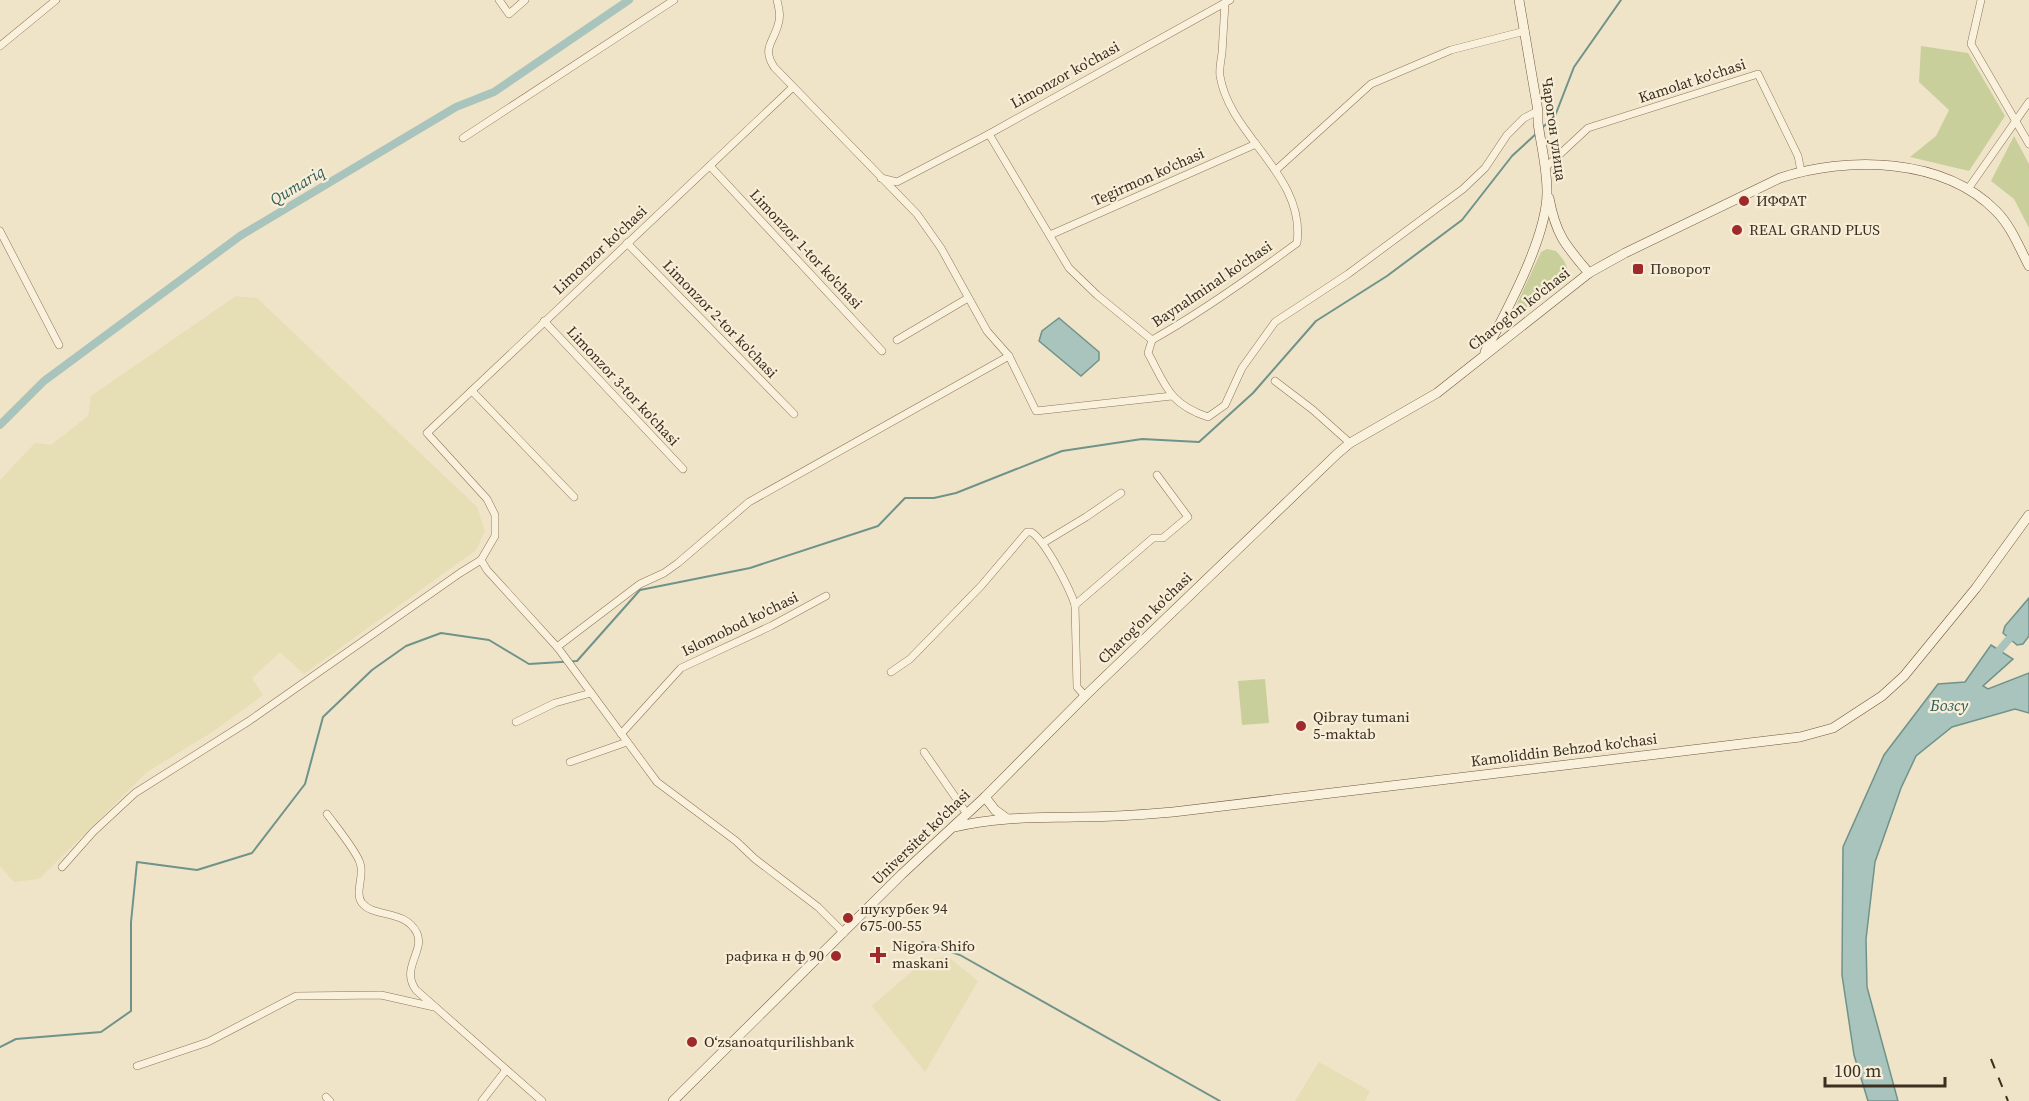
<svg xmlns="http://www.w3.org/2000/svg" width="2029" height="1101" viewBox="0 0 2029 1101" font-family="'Source Serif 4',serif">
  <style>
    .farmland { fill: #e6deb5 }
    .green { fill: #c9cf9b }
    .water { fill: #a9c4bc; stroke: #6f938a; stroke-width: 1.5 }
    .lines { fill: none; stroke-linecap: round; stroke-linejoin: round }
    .stream { stroke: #6f938a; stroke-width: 2 }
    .canal { stroke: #a9c4bc; stroke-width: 8 }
    .street-casing { stroke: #8d765c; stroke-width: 8 }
    .secondary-casing { stroke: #6f573f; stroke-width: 10 }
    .street { stroke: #faf1dc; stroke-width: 7 }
    .secondary { stroke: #faf1dc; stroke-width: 9 }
    .rail { stroke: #3d2e20; stroke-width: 2; stroke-dasharray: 10 10; stroke-linecap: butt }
    .poi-dot { fill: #9e2a2b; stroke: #f7eed8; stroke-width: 2 }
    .labels { text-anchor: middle; stroke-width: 4.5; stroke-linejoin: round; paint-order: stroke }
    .street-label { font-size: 15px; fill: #3d2e20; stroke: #f7eed8 }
    .poi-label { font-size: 15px; fill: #3d2e20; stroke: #f7eed8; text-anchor: start }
    .water-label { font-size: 16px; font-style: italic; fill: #2f5d5a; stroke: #f7eed8 }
  </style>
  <rect width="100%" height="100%" fill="#f0e4c8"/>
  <g class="farmland">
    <polygon points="236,296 257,298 477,507 485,531 476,550 304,674 280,652 252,678 263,695 214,731 147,772 39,879 14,882 0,866 0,480 35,443 51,445 88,416 91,396"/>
    <polygon points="947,956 978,981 925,1072 872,1006 924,961"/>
    <polygon points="1319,1062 1370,1091 1365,1101 1295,1101"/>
  </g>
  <g class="green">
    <polygon points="1921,46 1968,53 2005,116 1969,171 1910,157 1936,136 1949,110 1919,82"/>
    <polygon points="2014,136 2029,164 2029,228 2014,199 1991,181"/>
    <path d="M1547 249 1556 251C1564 260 1571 268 1566 280L1508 323 1541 252Z"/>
    <polygon points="1265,679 1269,723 1242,725 1238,681"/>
  </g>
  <g class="water">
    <polygon points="1059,318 1099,352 1099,360 1081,376 1039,341 1042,331"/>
    <polygon points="2029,598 2029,636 2023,644 2017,645 2003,633 2005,626"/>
    <polygon points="1991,645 2013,659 1983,686 1988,689 2029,673 2029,713 2015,709 1952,727 1916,756 1901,788 1875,862 1866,939 1867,987 1898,1101 1868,1101 1854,1055 1842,975 1843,847 1884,755 1938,684 1965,682"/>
  </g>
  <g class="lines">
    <g class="stream">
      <polyline points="1543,127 1555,116 1574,67 1621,0"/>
      <polyline points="922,942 960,955 1220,1101"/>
      <polyline points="0,1047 16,1039 101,1032 131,1011 131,922 137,862 197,870 252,853 305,784 323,717 372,670 406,646 441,633 489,640 529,664 577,661 640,590 750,568 878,526 905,498 934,498 956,493 1062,451 1142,439 1199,442 1253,393 1316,321 1387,276 1462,220 1512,156 1537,133"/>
    </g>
    <g class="canal">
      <polyline points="0,425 44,381 240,236 456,107 494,92 629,0"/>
      <polyline points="1992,659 2009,639"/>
    </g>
    <g class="street-casing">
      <g id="street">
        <polyline points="499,0 509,14 525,0"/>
        <path d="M777 0C779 9 781 16 778 25 773 43 762 48 774 67L917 214 941 248 987 331 1009 356 1036 411 1172 396"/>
        <polyline points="1981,0 1971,44 2029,144"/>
        <path d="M1225 3C1224 19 1223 36 1222 53 1221 60 1219 69 1220 76 1230 137 1306 175 1297 243 1251 277 1202 312 1152 340L1148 353C1166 386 1169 404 1208 417L1225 405 1242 368 1275 322 1348 274 1463 189 1485 168 1507 135 1524 118 1538 111"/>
        <polyline points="0,46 56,0"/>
        <polyline points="989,134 1069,268 1097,295 1152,340"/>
        <polyline points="463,138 674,0"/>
        <polyline points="710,166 882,351"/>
        <polyline points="1545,168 1588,128 1758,74 1798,156 1801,171"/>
        <polyline points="1276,170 1371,84 1451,50 1525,31"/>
        <polyline points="881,178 897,182 989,134 1230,0"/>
        <polyline points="1968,189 2029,102"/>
        <polyline points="0,231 59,345"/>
        <polyline points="1050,235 1256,144"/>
        <polyline points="627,243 794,414"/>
        <polyline points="544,321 683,469"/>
        <polyline points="897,340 968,298"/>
        <polyline points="1275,381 1313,410 1350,443"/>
        <polyline points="472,391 574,497"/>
        <polyline points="1043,543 1086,517 1121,493"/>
        <polyline points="481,560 487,570 558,648 657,782 736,841 755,859 818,907 844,933"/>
        <polyline points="1075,605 1153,538 1163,538 1188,517 1157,475"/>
        <polyline points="557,647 640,584 664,573 678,563 749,502 1009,356"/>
        <path d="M891 672 910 659 981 586 1027 532H1031C1045 540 1070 589 1075 605L1077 687 1085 696"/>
        <polyline points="516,722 555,703 591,693"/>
        <polyline points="621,734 681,668 771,626 826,596"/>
        <polyline points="924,752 967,814"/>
        <polyline points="570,762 627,742"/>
        <path d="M327 814C335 825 357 852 360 863 365 875 354 893 362 903 374 918 405 909 417 933 425 952 400 968 416 990L542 1101"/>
        <polyline points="62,867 93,832 135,793 249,721 460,573 481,560 495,536 495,515 487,499 427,433 793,87"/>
        <polyline points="137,1066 208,1042 296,996 381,995 434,1007"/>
        <polyline points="326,1097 330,1101"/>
        <polyline points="482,1101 506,1070"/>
      </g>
    </g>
    <g class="secondary-casing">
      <g id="secondary">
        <path d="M1549 198C1556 235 1565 245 1589 273"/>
        <path d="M1485 352C1506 312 1548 236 1547 191 1547 168 1541 145 1538 123V111L1519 0"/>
        <polyline points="985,797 995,810 1006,818"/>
        <path d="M955 827C995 817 1035 818 1075 817 1108 817 1140 815 1173 812L1800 737 1833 728 1882 696 1904 676 1976 588 2029 515"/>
        <path d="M673 1101 902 874 985 797 1085 696 1337 454 1350 443 1437 393 1589 273 1625 253 1780 178C1847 156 1943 157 1996 211 2011 226 2019 247 2029 266"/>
      </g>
    </g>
    <use href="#street" class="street"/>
    <use href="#secondary" class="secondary"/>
    <polyline class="rail" points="1991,1059 2008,1101"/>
  </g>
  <g class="poi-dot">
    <circle cx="1744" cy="201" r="6"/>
    <circle cx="1737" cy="230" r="6"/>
    <rect x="1632" y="263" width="12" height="12" rx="3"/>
    <circle cx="1301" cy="726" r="6"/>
    <circle cx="848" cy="918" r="6"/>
    <path d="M875 946h6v6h6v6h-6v6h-6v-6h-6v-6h6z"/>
    <circle cx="836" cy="956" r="6"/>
    <circle cx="692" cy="1042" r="6"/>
  </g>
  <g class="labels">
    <g class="street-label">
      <text transform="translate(1065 75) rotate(-29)" y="5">Limonzor ko'chasi</text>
      <text transform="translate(1692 81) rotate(-18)" y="5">Kamolat ko'chasi</text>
      <text transform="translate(1554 129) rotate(82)" y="5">Чарогон улица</text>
      <text transform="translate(1148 177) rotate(-24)" y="5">Tegirmon ko'chasi</text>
      <text transform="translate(806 249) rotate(47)" y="5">Limonzor 1-tor ko'chasi</text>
      <text transform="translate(600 250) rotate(-43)" y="5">Limonzor ko'chasi</text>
      <text transform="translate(1212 284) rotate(-34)" y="5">Baynalminal ko'chasi</text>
      <text transform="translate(1519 309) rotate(-38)" y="5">Charog'on ko'chasi</text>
      <text transform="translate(720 319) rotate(46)" y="5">Limonzor 2-tor ko'chasi</text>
      <text transform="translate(623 386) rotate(47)" y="5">Limonzor 3-tor ko'chasi</text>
      <text transform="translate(1145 618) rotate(-44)" y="5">Charog'on ko'chasi</text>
      <text transform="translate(740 624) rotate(-26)" y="5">Islomobod ko'chasi</text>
      <text transform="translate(1564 750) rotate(-7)" y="5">Kamoliddin Behzod ko'chasi</text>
      <text transform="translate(921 837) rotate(-44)" y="5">Universitet ko'chasi</text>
    </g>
    <g class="poi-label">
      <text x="1756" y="206">ИФФАТ</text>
      <text x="1749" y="235">REAL GRAND PLUS</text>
      <text x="1650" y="274">Поворот</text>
      <text x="1313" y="722">Qibray tumani<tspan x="1313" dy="17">5-maktab</tspan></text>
      <text x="860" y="914">шукурбек 94<tspan x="860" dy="17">675-00-55</tspan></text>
      <text x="892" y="951">Nigora Shifo<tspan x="892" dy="17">maskani</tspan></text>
      <text x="824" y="961" text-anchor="end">рафика н ф 90</text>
      <text x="704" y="1047">Oʻzsanoatqurilishbank</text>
    </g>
    <g class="water-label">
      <text transform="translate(297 185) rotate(-31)" y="6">Qumariq</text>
      <text x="1949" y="711">Бозсу</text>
    </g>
  </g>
  <path d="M1825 1077v9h120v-9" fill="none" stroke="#3d2e20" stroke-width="3"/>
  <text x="1834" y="1077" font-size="18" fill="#3d2e20" stroke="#f7eed8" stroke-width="4.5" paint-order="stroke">100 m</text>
</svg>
